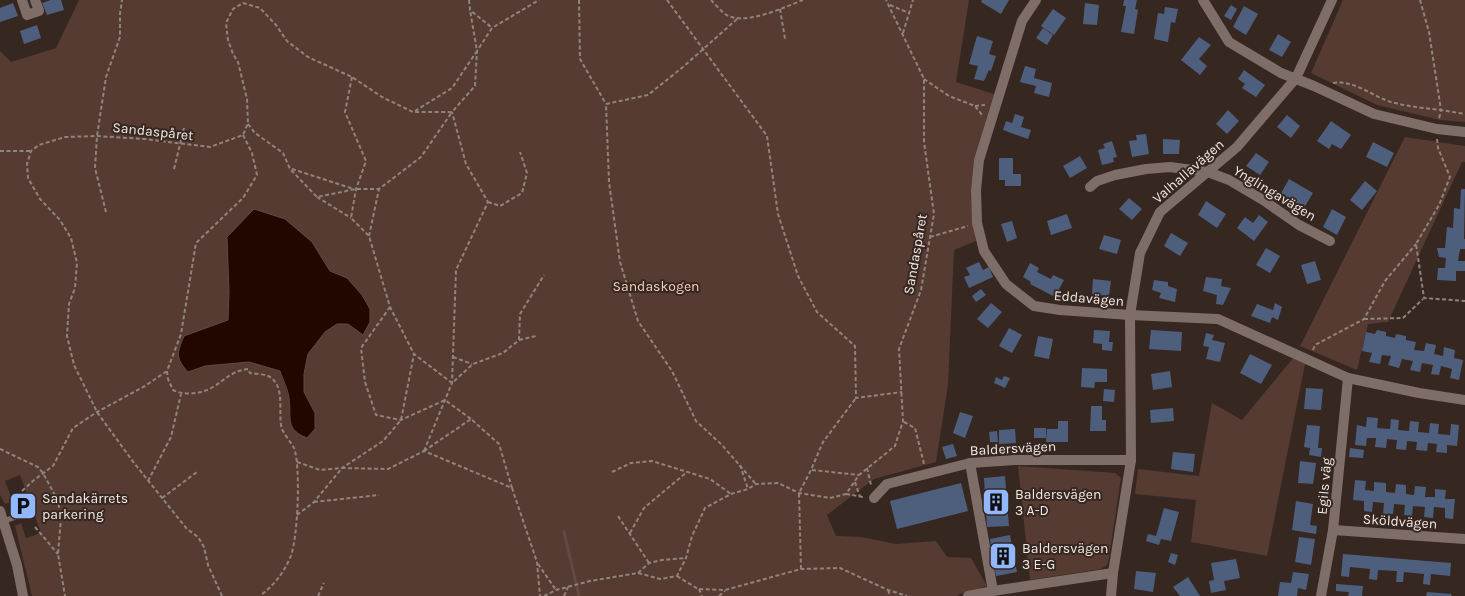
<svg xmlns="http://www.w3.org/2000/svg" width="1465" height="596" viewBox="0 0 1465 596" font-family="Karla,sans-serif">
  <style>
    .green { fill: #553b31; fill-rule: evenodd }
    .water { fill: #220600; stroke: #614a44 }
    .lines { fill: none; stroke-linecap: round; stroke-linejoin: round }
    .stream { stroke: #614a44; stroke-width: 3 }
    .building { fill: #4e5f7e }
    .path { stroke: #90847e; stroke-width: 2; stroke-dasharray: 4 2.5; stroke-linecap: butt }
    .service { stroke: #7f6e67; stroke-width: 5.5 }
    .minor { stroke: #7f6e67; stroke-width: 10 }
    .tertiary { stroke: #7f6e67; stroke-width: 10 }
    .labels { text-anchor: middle; stroke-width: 4; stroke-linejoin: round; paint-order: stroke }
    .street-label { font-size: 14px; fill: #f3e9e4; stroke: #362721 }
    .park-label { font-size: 14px; fill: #f7cfbf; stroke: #362721 }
    .poi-label { font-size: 14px; fill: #f3e9e4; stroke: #362721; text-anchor: start }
  </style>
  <rect width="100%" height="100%" fill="#362721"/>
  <g class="green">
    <path d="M79 0H969L956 82 994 94 974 159 971 189 972 219 976 241 954 250 948 385 936 462 874 479 827 515 836 536 861 537 896 544 936 541 947 557 971 558 987 586 960 594 957 596H32L15 526 21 523 26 538 41 533 20 475 5 481 13 502 5 504 0 495V51L11 62 56 48ZM312 242 330 271 347 278 348 324H337L325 331 308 354 304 374V392L315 413 290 422 289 398 280 371 249 362 205 366 188 372 184 336 228 320 229 292Z"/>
    <polygon points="1343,0 1465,0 1465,122 1440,120 1377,105 1311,73"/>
    <polygon points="1405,137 1465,146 1465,162 1462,162 1388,322 1368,324 1357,370 1300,346"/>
    <polygon points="1293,358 1305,364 1267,556 1191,542 1196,500 1135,494 1138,469 1199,476 1212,403 1242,420"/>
    <polygon points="1018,466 1115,473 1121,478 1108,564 1101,569 1030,580"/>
  </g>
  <path class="water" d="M254 209 285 219 312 242 330 271 347 278 362 295 370 309V322L363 335 348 324H337L325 332 308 354 304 374V392L315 413V429L307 438C284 429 292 417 289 398 288 389 283 380 280 371L249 362 205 366 188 372C175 358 177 353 184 336L228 320 229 292 227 237Z"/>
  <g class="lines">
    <polyline class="stream" points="564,532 579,596"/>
  </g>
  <g class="building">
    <polygon points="51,0 61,0 64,10 47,15 42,3"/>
    <polygon points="982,0 1009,0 1001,14 981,2"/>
    <polygon points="1124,0 1137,0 1135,9 1138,10 1134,34 1121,32 1126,6 1123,6"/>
    <polygon points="13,3 18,16 0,22 0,8"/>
    <polygon points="1085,3 1099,5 1097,25 1083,24"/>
    <polygon points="1231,5 1237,9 1231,20 1224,16"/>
    <polygon points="1244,6 1258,14 1246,35 1233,27"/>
    <polygon points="1165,7 1178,9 1175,23 1171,22 1168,42 1154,39 1158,13 1164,14"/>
    <polygon points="1053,9 1066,18 1054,35 1041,26"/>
    <polygon points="37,25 41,38 24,44 20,31"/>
    <polygon points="1043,28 1053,35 1047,45 1036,38"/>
    <polygon points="1278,34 1291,42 1282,57 1269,50"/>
    <polygon points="977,36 993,41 989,54 996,56 991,71 989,70 984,81 974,79 978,66 969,64"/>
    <polygon points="1199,37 1211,45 1199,59 1207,66 1200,75 1181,60"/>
    <polygon points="1025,66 1036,69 1034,78 1052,83 1049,97 1034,93 1036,86 1020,82"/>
    <polygon points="1244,70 1265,85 1256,97 1242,88 1245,84 1238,79"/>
    <polygon points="1228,110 1239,121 1227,134 1216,124"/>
    <polygon points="1015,114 1024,117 1021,127 1031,130 1028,139 1003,130 1006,121 1012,123"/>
    <polygon points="1287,115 1300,126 1291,138 1277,127"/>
    <polygon points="1331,121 1351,135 1341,149 1332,144 1329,149 1317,141"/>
    <polygon points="1146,134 1149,154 1132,157 1129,141 1137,140 1136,135"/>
    <polygon points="1163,139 1180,140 1179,154 1163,154"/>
    <polygon points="1112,141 1117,157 1113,158 1114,162 1102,165 1098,150 1105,148 1103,144"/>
    <polygon points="1373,142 1394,153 1387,167 1366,157"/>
    <polygon points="1256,153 1269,162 1260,175 1246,166"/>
    <polygon points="1080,156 1087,168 1070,178 1063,166"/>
    <polygon points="999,158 1013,158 1013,174 1021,174 1021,186 1005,186 1005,180 999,180"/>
    <polygon points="1289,179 1313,193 1304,208 1280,195"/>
    <polygon points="1365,181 1377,191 1362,210 1350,200"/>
    <polygon points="1461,189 1465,189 1464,239 1465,239 1465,249 1460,249 1458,261 1465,261 1465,271 1456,271 1456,281 1437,280 1438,268 1445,268 1446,258 1439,257 1437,248 1445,248 1447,227 1453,228 1454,208 1460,209"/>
    <polygon points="1129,198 1142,209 1132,220 1119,209"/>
    <polygon points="1206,201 1226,214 1217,228 1198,215"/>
    <polygon points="1332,209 1346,217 1337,235 1323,227"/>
    <polygon points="1067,214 1072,228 1051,235 1047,221"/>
    <polygon points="1259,215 1268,222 1254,241 1237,228 1245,217 1253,223"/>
    <polygon points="1012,221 1017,238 1007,242 1001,224"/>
    <polygon points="1171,233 1188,243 1180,256 1164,246"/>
    <polygon points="1104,235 1121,240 1117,254 1099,249"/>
    <polygon points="1266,248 1280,256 1270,273 1256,265"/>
    <polygon points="1315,261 1321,280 1307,284 1301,265"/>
    <polygon points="979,262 983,270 989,267 993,277 969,288 964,277 970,275 966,268"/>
    <polygon points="1030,263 1039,268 1037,272 1051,279 1053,275 1064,280 1055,297 1030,284 1031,282 1023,277"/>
    <polygon points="1206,277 1222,279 1221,286 1231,288 1223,305 1216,304 1217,295 1203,291"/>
    <polygon points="1093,279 1111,281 1109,296 1092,294"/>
    <polygon points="1154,280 1168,282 1168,286 1177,289 1175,302 1159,298 1161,293 1152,290"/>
    <polygon points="981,289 986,295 976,302 972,296"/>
    <polygon points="991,303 1002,312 988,328 977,319"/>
    <polygon points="1275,303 1282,307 1278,320 1272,317 1270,323 1251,316 1257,304 1273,310"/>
    <polygon points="1009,328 1022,335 1012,353 999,346"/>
    <polygon points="1094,330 1110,331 1109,342 1113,342 1112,351 1102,350 1102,344 1093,343"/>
    <polygon points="1151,330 1182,332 1181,351 1149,349"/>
    <polygon points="1377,330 1386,332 1386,336 1395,338 1396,334 1406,336 1406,340 1416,342 1414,350 1424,351 1426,343 1436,345 1434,354 1443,356 1444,347 1455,350 1454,358 1463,360 1459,380 1450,378 1452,369 1441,366 1439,375 1431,374 1433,365 1422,363 1420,372 1410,370 1413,361 1402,359 1399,368 1388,365 1391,356 1382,355 1380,364 1369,362 1372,353 1362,351 1366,332 1375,334"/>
    <polygon points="1206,333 1214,335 1212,340 1225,343 1220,362 1206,359 1209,347 1203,346"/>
    <polygon points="1038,336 1053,339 1049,359 1034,356"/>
    <polygon points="1250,354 1272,365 1261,384 1240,373"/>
    <polygon points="1082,368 1107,369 1107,382 1095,382 1094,388 1081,387"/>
    <polygon points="1170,371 1172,387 1153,390 1151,374"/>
    <polygon points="1004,376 1010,378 1005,388 994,383 996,377 1002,380"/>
    <polygon points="1306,388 1323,389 1321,410 1304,409"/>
    <polygon points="1104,389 1115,390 1114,402 1103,401"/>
    <polygon points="1091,406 1102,406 1102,420 1106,420 1106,431 1090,431"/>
    <polygon points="1173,408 1174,421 1151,423 1150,410"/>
    <polygon points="960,412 973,416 965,438 953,433"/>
    <polygon points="1367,417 1378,418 1377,428 1390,429 1391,419 1399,420 1398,430 1409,431 1410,421 1419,422 1418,432 1429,433 1430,423 1439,424 1438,434 1450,435 1451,424 1459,425 1457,446 1447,445 1447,453 1436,452 1437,444 1428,443 1427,451 1416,450 1417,442 1407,441 1406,450 1396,449 1397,440 1387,439 1386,448 1375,447 1376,438 1367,438 1366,446 1355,445 1357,425 1366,427"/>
    <polygon points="1058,421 1068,421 1068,442 1046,442 1047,429 1058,429"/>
    <polygon points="1307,425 1320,426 1318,448 1322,448 1321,457 1309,455 1310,448 1304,447"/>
    <rect x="1034" y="428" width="12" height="10"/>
    <polygon points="1015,429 1016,443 999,444 999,430"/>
    <polygon points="997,431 998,442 990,442 989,432"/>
    <polygon points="953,444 957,456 946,459 942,447"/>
    <polygon points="1350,448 1364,450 1363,458 1349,457"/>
    <polygon points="1173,452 1195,454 1193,472 1171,469"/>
    <polygon points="1300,461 1316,463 1313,484 1298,483"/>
    <polygon points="1005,476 1009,526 987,527 984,478"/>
    <polygon points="1355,480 1366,481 1365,490 1374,491 1374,482 1386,483 1386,492 1395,493 1396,484 1406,485 1406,494 1414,495 1415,486 1426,487 1425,497 1435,497 1435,489 1446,490 1445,499 1455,499 1453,519 1445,518 1445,508 1434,507 1433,518 1424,517 1425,507 1413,506 1412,516 1404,515 1405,505 1394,504 1393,514 1383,514 1384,503 1373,502 1372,512 1364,511 1364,501 1353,500"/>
    <polygon points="961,483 968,511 897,529 890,501"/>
    <polygon points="1296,501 1313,504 1310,525 1317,526 1316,534 1292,530"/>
    <polygon points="1164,508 1179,512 1171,541 1161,539 1159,545 1146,541 1148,534 1156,536"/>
    <polygon points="1010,535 1017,572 996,576 990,539"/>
    <polygon points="1299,537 1315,539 1311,565 1295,562"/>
    <polygon points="1171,553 1178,555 1175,565 1168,562"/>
    <polygon points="1343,554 1451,563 1450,576 1431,574 1430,585 1423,584 1424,574 1404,572 1403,582 1396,582 1397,571 1378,570 1377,580 1369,579 1370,569 1350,567 1349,577 1341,576"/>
    <polygon points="1236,559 1240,578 1224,581 1226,590 1211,593 1209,581 1214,580 1211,563"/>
    <polygon points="1136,571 1156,573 1153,592 1134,589"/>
    <polygon points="1293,572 1309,574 1306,590 1298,588 1297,596 1278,596 1280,582 1291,583"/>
    <polygon points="1188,577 1200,596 1180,596 1173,587"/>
    <polygon points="1336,584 1363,586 1362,596 1348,596 1349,592 1336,591"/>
    <polygon points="1427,592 1452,594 1451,596 1426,596"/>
  </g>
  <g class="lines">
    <g class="path">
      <polyline points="469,0 470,10 491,27"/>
      <polyline points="579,0 580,59 606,104"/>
      <polyline points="667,0 767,136 778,214 798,276 817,312 855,346 856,398 902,392"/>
      <path d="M711 0C715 4 720 10 725 14 743 27 785 7 803 0"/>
      <polyline points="1420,0 1429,32 1441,110 1465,114"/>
      <polyline points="890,5 909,13"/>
      <polyline points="780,9 785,39"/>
      <polyline points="737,19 683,67 648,95 606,104 609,182 620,262 638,321 672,371 696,421 722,445 755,483"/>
      <polyline points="903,33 913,0"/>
      <polyline points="352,77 345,112 366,161 356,189 351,218 369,236 390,307 414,354 452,383 473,364 503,353 519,340 520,314 544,275"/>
      <polyline points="924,79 949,96 975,106 982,115"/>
      <path d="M1333 83C1355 79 1375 99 1395 103 1410 107 1426 108 1441 110L1439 119"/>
      <polyline points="975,106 985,105"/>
      <polyline points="415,111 452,88 477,51 470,10"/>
      <polyline points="248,124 255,133 283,153 290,169 317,197 356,189 379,189 421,157 452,112"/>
      <path d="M243 135 252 153 257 175 243 198 196 243 181 334 167 371 168 379 173 390C185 396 201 394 213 387 226 379 232 371 248 369L250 373C255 374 263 374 268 376 287 385 277 415 282 429 285 436 291 442 294 448 301 466 298 541 290 558 283 574 274 585 260 596"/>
      <polyline points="1437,139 1438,148 1450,177 1439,205 1416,244 1424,298 1465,301"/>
      <polyline points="0,151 31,151"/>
      <polyline points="174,169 184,128"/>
      <polyline points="292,169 354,189"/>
      <polyline points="317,197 351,218"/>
      <polyline points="488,202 500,206 522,193 527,173 520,152"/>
      <polyline points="106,212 95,168 97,136 106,77 120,37 120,14 122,0"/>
      <polyline points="369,236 379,189"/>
      <polyline points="930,237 968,226"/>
      <polyline points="390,307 361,348 365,382 376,415 401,420 445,400 471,419"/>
      <polyline points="1364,319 1403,318 1423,299"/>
      <polyline points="519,340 536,336"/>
      <polyline points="1313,350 1315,345 1364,319 1385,281 1416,244"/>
      <polyline points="453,357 472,364"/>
      <polyline points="904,422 915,428 924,464"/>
      <polyline points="0,449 38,467 43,473 58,501 61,518 58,554 65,596"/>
      <polyline points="424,451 452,383 456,270 488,202 466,164 452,112"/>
      <polyline points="424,451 471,419 499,444 512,488"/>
      <polyline points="297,462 320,470 342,468 383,441 401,420 414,354"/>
      <polyline points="740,465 748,489"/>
      <polyline points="867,468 871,485"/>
      <polyline points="812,470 859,475"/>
      <polyline points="612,472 631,463 652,461 710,479 731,494"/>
      <polyline points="148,481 171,437 181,394"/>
      <polyline points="855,482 860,497"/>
      <polyline points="22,491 34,480 53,466 73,428 97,412 145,386 167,371"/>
      <polyline points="846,494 863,497"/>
      <polyline points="162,498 197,472"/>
      <polyline points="314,502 379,495"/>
      <polyline points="297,515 314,502 342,468 388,469 424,451 512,488 537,562 540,596"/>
      <polyline points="618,516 649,563"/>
      <polyline points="35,527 58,554"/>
      <polyline points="630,533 644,508 687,472"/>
      <polyline points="538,564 556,590"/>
      <polyline points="801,569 799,493 811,470 823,442 856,398"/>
      <polyline points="638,573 649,563 662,560 686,558"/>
      <polyline points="677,576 698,589 725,590 801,569 840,568 888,590 907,596"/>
      <polyline points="699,589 702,596"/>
      <polyline points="888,590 890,596"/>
      <polyline points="222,596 208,565 204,547 198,537 187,529 134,463 97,412 74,365 67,336 69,304 75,288 77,263 71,238 60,220 40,199 28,178 27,164 31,151 39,145 65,137 97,136 144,139 210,147 243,135 248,123 247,99 238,62 233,54 228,40 226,23 233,9 243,3 260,8 276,25 287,41 308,57 352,77 382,97 413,112 452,112 475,86 477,51 492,28 539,0"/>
      <polyline points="318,596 324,583"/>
      <polyline points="544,596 556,590 590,581 638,573 660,579 677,576 686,558 692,536 705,508 731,494 748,489 756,484 778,483 799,493 830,498 846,494 859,475 895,446 903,421 899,349 921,290 934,214 924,142 924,79 886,0"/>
      <polyline points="564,596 568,587"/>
      <polyline points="719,596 725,591"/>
    </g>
    <polyline class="service" points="4,521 30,512"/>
    <g class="minor">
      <polyline points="22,0 27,15 39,11 35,0"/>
      <polyline points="1036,0 1022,21 979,160 976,190 977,223 984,251 1006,284 1034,306 1060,310 1130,315 1218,319 1348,378 1419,393 1465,400"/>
      <polyline points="1203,0 1229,42 1281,73 1314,86 1374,114 1437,129 1465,132"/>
      <polyline points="1090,187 1097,181 1115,175 1146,169 1170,167 1208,172 1229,180 1263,200 1299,225 1330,241"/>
      <polyline points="970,463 993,591"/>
      <polyline points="874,498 887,484 970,463 1015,460 1131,460"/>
      <polyline points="1333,530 1465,539"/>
      <polyline points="968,596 993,591 1113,573"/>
      <polyline points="1111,596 1113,573 1131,460 1130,315 1140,253 1160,212 1237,147 1296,78 1332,0"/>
      <polyline points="1321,596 1333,530 1348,378"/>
    </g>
    <polyline class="tertiary" points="0,511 17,565 23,596"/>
  </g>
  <defs>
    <g id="building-square" transform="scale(1.4375)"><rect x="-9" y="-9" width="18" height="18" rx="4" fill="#91b8fd" stroke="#362721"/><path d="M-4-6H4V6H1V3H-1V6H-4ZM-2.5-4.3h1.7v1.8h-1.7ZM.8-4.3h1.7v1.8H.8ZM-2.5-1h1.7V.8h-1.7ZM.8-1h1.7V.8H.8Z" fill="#111"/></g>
    <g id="parking-square" transform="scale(1.4375)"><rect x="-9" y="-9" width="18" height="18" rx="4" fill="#91b8fd" stroke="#362721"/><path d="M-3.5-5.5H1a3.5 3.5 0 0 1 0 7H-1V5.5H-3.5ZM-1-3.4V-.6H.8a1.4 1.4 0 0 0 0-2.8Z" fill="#111"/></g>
  </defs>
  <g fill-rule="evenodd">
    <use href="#building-square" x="996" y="502"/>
    <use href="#parking-square" x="23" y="506"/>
    <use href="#building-square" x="1003" y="556"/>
  </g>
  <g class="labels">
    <g class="street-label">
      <text transform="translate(153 131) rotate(6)" y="5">Sandaspåret</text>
      <text transform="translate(1188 171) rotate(-41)" y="5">Valhallavägen</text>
      <text transform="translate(1275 193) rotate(31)" y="5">Ynglingavägen</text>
      <text transform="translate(915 254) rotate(-80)" y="5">Sandaspåret</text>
      <text transform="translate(1089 298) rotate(5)" y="5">Eddavägen</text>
      <text transform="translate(1013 448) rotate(-3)" y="5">Baldersvägen</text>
      <text transform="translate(1324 486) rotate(-85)" y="5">Egils väg</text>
      <text transform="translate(1400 521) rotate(4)" y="5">Sköldvägen</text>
    </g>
    <g class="park-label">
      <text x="656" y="291">Sandaskogen</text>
    </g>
    <g class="poi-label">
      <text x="1015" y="499">Baldersvägen<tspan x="1015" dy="16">3 A-D</tspan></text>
      <text x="42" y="503">Sandakärrets<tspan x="42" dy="16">parkering</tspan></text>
      <text x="1022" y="553">Baldersvägen<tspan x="1022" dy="16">3 E-G</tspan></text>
    </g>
  </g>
</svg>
